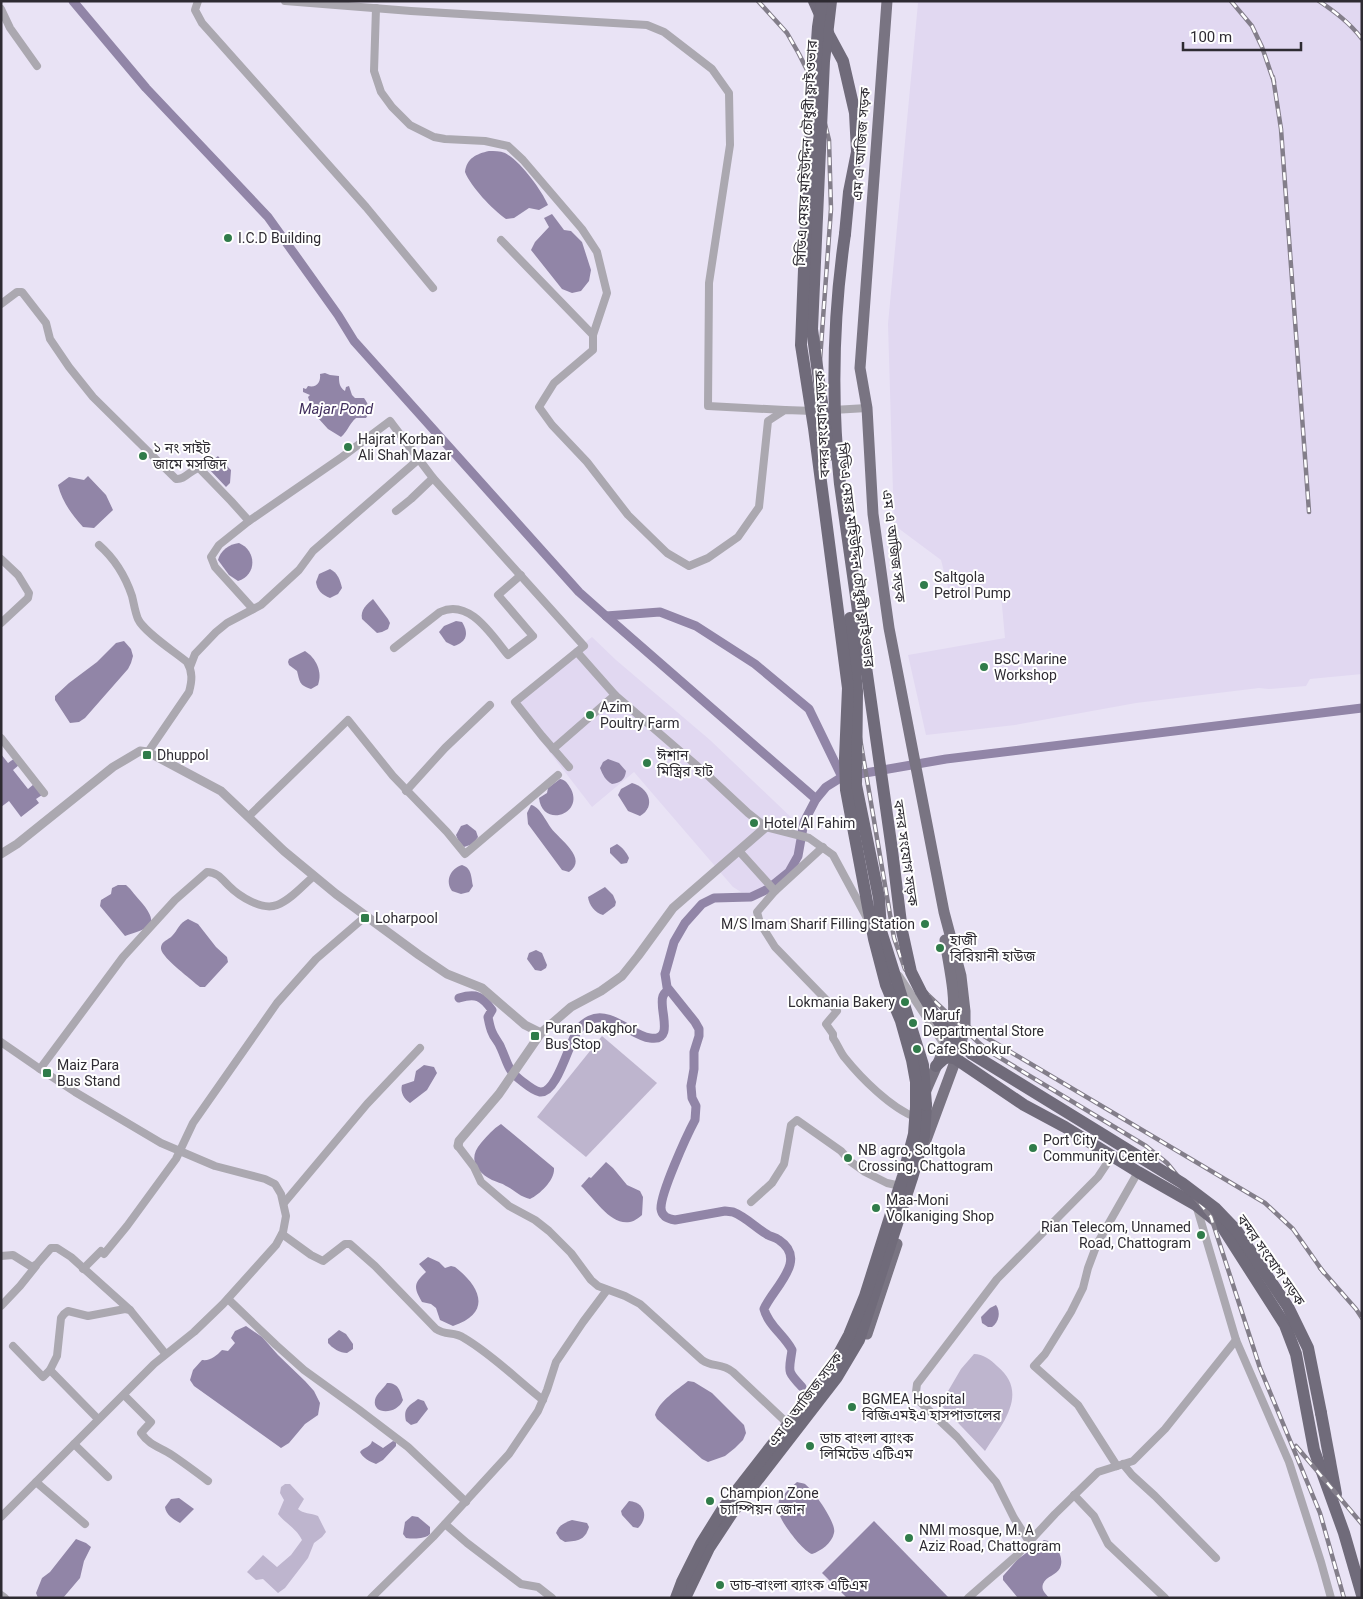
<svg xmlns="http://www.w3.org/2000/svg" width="1363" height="1599" viewBox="0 0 1363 1599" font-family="Roboto,'Noto Sans Bengali',sans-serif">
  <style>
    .built { fill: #e1d8f1 }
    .green { fill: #beb5ce }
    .water { fill: #9185a7 }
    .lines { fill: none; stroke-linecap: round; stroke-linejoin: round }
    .canal { stroke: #9185a7; stroke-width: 9 }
    .minor { stroke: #aba8b0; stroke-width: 8 }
    .tertiary { stroke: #aba8b0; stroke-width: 9 }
    .primary { stroke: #797482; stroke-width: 11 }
    .trunk { stroke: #706b7a; stroke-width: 12 }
    .rail-casing { stroke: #837e8a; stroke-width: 4.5 }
    .rail { stroke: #fff; stroke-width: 2.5; stroke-dasharray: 8; stroke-linecap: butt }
    .trunk-bridge { stroke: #706b7a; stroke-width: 12 }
    .poi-dot { fill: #307c4a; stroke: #fff; stroke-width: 2 }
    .labels { text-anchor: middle; stroke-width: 4; stroke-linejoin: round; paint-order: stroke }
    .street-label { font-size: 14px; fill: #2e2b32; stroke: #fff }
    .poi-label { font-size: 14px; fill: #2e2b32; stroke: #fff; text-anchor: start }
    .water-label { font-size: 15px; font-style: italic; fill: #422f5e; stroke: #fff }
  </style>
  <rect width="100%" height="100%" fill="#e9e3f5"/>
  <g class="built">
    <polygon points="901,1 1362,1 1362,674 1310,679 1306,686 1269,689 1259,688 1136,703 1015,725 926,735 908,655 1005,638 1001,595 951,599 941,560 894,525 888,324 918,3"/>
    <polygon points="592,637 616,660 710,740 796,822 798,828 798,840 794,855 786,869 775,881 752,893 741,892 733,887 634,772 592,807 511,702"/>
  </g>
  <g class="green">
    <polygon points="602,1036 657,1083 586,1157 537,1117"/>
    <path d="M974 1354C983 1354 991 1360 997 1366 1030 1393 1002 1424 985 1451L939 1403 944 1398 961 1369Z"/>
    <path d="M285 1484H290L304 1499 298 1509C303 1514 311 1513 318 1516L326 1532 322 1537 314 1543 308 1558 285 1588 278 1593 263 1579 256 1580 247 1572 263 1555 277 1567 291 1555 302 1540C297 1529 285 1523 278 1514L284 1500 280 1493 281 1487Z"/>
  </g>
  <g class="water">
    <path d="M489 151C494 151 500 151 505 153 520 161 541 189 548 205L539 210 529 208 514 218 506 219C492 209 471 187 465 172 467 158 476 154 489 151Z"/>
    <polygon points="552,214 564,230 571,231 582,242 591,270 589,281 581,291 572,293 562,289 531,250 535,242 549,227 544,218"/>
    <path d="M325 373 330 375 339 376C339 382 339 387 345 391L346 387 349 386 352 395 355 398H364C369 405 371 411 366 418H356C349 424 348 431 341 437L328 429 308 407 310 403 308 397 310 395 303 392V388L306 389 308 386C317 388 321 382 320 374Z"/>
    <polygon points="218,456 222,461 231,470 230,483 226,487 208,468 208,464"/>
    <path d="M88 476 106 495 113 510 94 528 83 527C71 514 62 501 58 485L69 477 84 480Z"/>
    <path d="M239 543C257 551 257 575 238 581L229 575 218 560C220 551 229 544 239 543Z"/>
    <path d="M330 569C338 573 340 580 342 588L338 594 330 598C322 595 317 590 316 582L319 574Z"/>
    <path d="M373 599 388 619 390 623 388 629 382 632 377 633 362 619C360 610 367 604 373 599Z"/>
    <path d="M456 621 462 622C469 633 467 642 454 646L446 642 439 632 444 626Z"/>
    <polygon points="124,641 131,649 133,656 131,663 128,669 85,718 79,722 70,723 55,700 55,696 69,683 97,662 116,643"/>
    <path d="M305 651C316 658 323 672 318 685L311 689C299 685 300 682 297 671L289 665 288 662 289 659Z"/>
    <polygon points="1,754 8,763 15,758 19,765 13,770 28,789 34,784 42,795 36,799 39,803 21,817 9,801 1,807"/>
    <path d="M608 759 619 763 626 771C625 780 620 783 612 784 605 780 603 775 600 768L603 762Z"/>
    <path d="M560 779C566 780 568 784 571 789 584 815 542 828 539 798L547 793 548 788Z"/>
    <path d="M632 783C648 787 657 806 640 816L628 811 618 795 621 789Z"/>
    <path d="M531 805C539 806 546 821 551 828 559 839 589 859 569 872L562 870 528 824 527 813Z"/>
    <polygon points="467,824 476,831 478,837 473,844 464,847 458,840 456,835 461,826"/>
    <path d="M617 844C623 848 626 852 629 858L627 863 621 864 610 853V848Z"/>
    <path d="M462 865C472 868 471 877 473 886L469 892 461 894 452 891C445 881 450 869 462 865Z"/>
    <path d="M118 885H126C132 890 136 897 142 903 161 926 148 928 125 936L100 906 101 900 111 894 112 888Z"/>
    <path d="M605 887 613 895 616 902 615 906 603 915C595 913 589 905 588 897Z"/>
    <path d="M188 919 198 924 216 947 227 957 228 962 205 987H200L196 984C189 977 159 956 161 947 162 941 168 940 172 936 178 930 179 923 188 919Z"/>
    <polygon points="536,950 542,953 547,965 546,968 541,971 535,970 527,959 529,953"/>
    <path d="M424 1065 434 1067 437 1073 427 1090 410 1103C404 1099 400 1092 402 1085L414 1081 416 1071Z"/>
    <path d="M501 1124 554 1168C555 1180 540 1194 530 1199 520 1197 514 1190 506 1186 502 1183 496 1182 492 1180 475 1171 468 1158 481 1143 487 1136 493 1129 501 1124Z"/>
    <path d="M606 1162 613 1168 627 1185 640 1191 643 1197 642 1215C618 1238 597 1201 581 1186L589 1177 591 1178Z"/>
    <path d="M428 1257 439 1262 445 1268 451 1266 455 1267C481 1287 492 1313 453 1326L440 1320 436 1308 431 1304 422 1302C413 1287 414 1283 426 1272L419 1264Z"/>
    <path d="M996 1305C1001 1312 999 1322 992 1327H988L982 1323 981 1317 990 1308Z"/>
    <path d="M246 1326 262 1337 278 1355 305 1381 314 1391 320 1403 318 1415 305 1424 289 1443 281 1448 194 1386 190 1380 193 1370 202 1360C211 1361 216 1356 222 1350L228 1351 235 1343 231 1338 235 1331Z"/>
    <path d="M339 1330 346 1334 353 1344V1349L347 1353C340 1353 332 1348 328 1343V1339Z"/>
    <path d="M688 1381 694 1382 712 1393 744 1425 746 1433 743 1440 735 1448 725 1456 708 1462 702 1459 657 1419 655 1415C659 1401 677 1390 688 1381Z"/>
    <path d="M387 1383C399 1383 400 1391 403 1400 397 1415 372 1415 375 1400 376 1394 384 1388 387 1383Z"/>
    <path d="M418 1399 424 1401 428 1409 417 1423 411 1425 406 1421C403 1408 409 1406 418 1399Z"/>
    <path d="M372 1441 383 1448 393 1441 396 1442V1446L383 1460 376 1464C370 1462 362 1457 360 1452 364 1447 371 1447 372 1441Z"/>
    <path d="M797 1482C799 1483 804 1483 805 1484 813 1490 837 1523 834 1533 832 1543 821 1551 812 1554 803 1551 784 1526 780 1516 779 1512 778 1505 779 1500L788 1490Z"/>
    <path d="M179 1498 194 1509 180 1523C173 1519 166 1515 165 1507L171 1499Z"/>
    <path d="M629 1501C645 1502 649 1518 638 1528L633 1527 622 1515 621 1511Z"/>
    <path d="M412 1516 418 1517 430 1527V1534C425 1539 414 1539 406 1538L403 1534 405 1522Z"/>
    <path d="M572 1520 587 1523 589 1527C585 1540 578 1541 565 1542L560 1539 556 1533C559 1525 564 1523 572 1520Z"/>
    <polygon points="874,1521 949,1598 847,1598 822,1573"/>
    <polygon points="76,1539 86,1543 91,1547 84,1561 80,1578 63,1598 38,1598 36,1593 42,1578 50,1572"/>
    <path d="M1044 1540C1055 1541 1065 1557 1060 1568 1057 1575 1046 1576 1043 1584 1041 1590 1045 1593 1049 1598H1018L1003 1580V1576L1018 1559Z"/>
  </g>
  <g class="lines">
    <g class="canal">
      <polyline points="73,1 146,88 268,217 338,315 354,341 579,592 606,616 660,612 696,626 755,664 809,709 842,777"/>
      <polyline points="606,616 816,799"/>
      <path d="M459 998C476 993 482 996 492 1010L488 1017C489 1022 490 1028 492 1032 494 1038 499 1042 501 1048 509 1066 507 1070 523 1082 528 1086 534 1091 540 1092 557 1094 569 1042 578 1030 581 1026 586 1022 590 1020 610 1010 632 1036 650 1038 676 1042 658 1008 663 996 664 993 666 992 668 990"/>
      <path d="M802 1387C786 1370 789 1372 792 1350 785 1336 768 1325 764 1309 773 1288 809 1260 779 1240 775 1237 772 1237 768 1235 756 1228 746 1217 733 1212L725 1211 675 1220C668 1219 662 1217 661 1209 660 1194 687 1135 695 1120L696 1106 692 1098 691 1086 694 1069V1052L699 1036V1029L695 1022 667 987 665 974 674 942 685 923 702 904 714 898 751 897 768 889 789 872 798 856 804 822 816 799 826 787 842 777 946 759 1362 708"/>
    </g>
    <g class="minor">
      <polyline points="198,1 195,10 202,23 366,207 433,288"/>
      <polyline points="285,1 411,11 647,25 664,32 712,69 729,93 730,145 709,283 708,406 785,410"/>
      <polyline points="376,8 374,71 381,92 392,107 410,125 434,137 445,139 485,141 508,146 523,160 582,229 597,252 607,293 593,335"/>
      <polyline points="1,9 10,28 37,66"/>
      <polyline points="501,240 593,335 593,350 554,383 539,407 552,425 587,462 628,515 667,553 689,566 708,558 738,537 759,507 768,421 785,410 814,411"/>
      <path d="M1 304 17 292H22L46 323 50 339 69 367 93 397 176 479C185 480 190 470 199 468L231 501 249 521 219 545 211 557 215 567 253 609"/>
      <polyline points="833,410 867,408"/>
      <polyline points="396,511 411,499 433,478"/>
      <polyline points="249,521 342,457 390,421 433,478 584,646 515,702 542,736 569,767"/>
      <path d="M99 545C115 559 125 575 132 596 134 604 135 612 138 619 144 632 175 652 187 662 193 672 192 681 189 692L148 752"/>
      <polyline points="1,559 18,575 29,593 28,598 1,623"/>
      <path d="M394 648 440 612C470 598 492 636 508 655L533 636 498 595 521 575"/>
      <polyline points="577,652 615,695 703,771 748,813 766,827 809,838 833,855 867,918"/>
      <polyline points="190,667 195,654 216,632 227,623 261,605 299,570 313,551 419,459"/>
      <polyline points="1,738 44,793"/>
      <polyline points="553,749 615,695"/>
      <polyline points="406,791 445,748 490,705"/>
      <polyline points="249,816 348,720 393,776 447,832 465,854 558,775"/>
      <path d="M823 847 775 891 757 912 760 923 775 947 837 1011 826 1024 833 1034V1038C838 1045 840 1052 845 1058 861 1078 891 1108 915 1117"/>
      <polyline points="739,851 775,891"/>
      <polyline points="899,976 945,1046"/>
      <path d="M1 1042 40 1069 123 957 175 900 207 872C217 872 222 879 229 886 239 896 262 911 277 905 291 900 303 885 314 876"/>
      <path d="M458 1146 474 1167 481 1182 509 1206 535 1220 549 1231 571 1253 591 1280 598 1286 625 1296 640 1304 702 1360C713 1368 721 1362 733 1372L785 1421"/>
      <polyline points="751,1202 772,1183 784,1164 791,1125 797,1120 841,1151 851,1162 865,1172 887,1183 896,1185"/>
      <polyline points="284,1203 367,1104 420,1048"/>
      <polyline points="1197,1208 1236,1340 1289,1462 1321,1562 1331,1598"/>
      <path d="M282 1234 311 1255 323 1261 345 1244H350L375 1266 436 1329C446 1336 454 1331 464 1338 493 1355 517 1380 543 1400"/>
      <polyline points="1,1256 13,1255 32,1267 37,1264 51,1248 57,1248 71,1257 130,1310"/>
      <polyline points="83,1269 101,1251 104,1254 127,1226 176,1159 193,1123 277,1003 316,959 366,916"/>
      <polyline points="228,1299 276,1345 304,1370 358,1409 408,1447 466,1502"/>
      <polyline points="1,1306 20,1286 36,1266"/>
      <polyline points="13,1346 43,1377 50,1370 98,1419"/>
      <polyline points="50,1370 57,1356 61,1318 64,1314 68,1311 88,1316 125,1309 130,1310 164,1352"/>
      <path d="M124 1395 151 1422 141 1433C150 1446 160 1447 172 1455 184 1463 196 1472 208 1481"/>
      <polyline points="74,1444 108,1477"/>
      <polyline points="1123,1464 1132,1475 1155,1496 1216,1558"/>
      <polyline points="1117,1466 1078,1405 1034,1366 1045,1354 1071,1312 1083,1288 1088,1268 1097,1244 1138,1172"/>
      <polyline points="36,1482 85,1524"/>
      <polyline points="1074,1495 1094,1516 1108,1544 1165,1598"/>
      <polyline points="1,1517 154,1364 194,1332 223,1304 276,1245 283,1232 286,1216 281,1194 275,1184 265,1179 215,1166 161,1143 75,1092 40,1069"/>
      <polyline points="445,1524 467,1543 521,1584 538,1587 552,1598"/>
      <polyline points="1030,1543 1014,1518 996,1482 957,1437 917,1399 916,1392 917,1384 997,1279 1098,1177 1112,1156"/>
      <polyline points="1,1595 5,1598"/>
      <polyline points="371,1598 433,1537 509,1454 538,1411 547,1390 556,1362 583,1322 607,1290"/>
      <polyline points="968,1598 1016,1556 1055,1514 1098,1472 1133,1461 1165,1429 1236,1340"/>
    </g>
    <g class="tertiary">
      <polyline points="1,854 17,844 113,767 140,751 148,752 221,791 284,851 336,894 419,955 447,974 482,988 525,1025 541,1033"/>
      <polyline points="458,1146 459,1141 499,1094 541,1033 571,1007 601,991 622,976 638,956 673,908 766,827"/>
    </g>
    <g class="primary">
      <polyline points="887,1 860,368 867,408 873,514 889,628 944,912 961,976 965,1011 965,1029 956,1059 926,1140"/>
      <path d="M925 1093C934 1070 950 1041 953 1017 956 994 948 963 945 940"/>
      <polyline points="867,1334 897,1244"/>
    </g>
    <g class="trunk">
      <polyline points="814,1 829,35 843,61 855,113 857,152 849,192 845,234"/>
      <path d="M936 1066C943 1059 946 1055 956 1059L1024 1105 1065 1127 1138 1172 1196 1205 1221 1225 1285 1325 1296 1354 1314 1450 1344 1533 1362 1595"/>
      <polyline points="1321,1413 1336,1494"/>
      <polyline points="685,1598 709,1548 732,1513 837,1377 859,1340 912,1178 924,1136 926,1105"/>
    </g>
    <g class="rail-casing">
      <g id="rail">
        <polyline points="758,1 787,33 799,54 808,72 823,116 829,140 831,209 820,360 819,490 831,568 894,938 905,969 928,995 978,1042 987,1050 1146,1146 1167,1163 1211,1217 1260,1368 1320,1513 1344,1598"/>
        <polyline points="1231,1 1252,26 1262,47 1274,82"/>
        <path d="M1319 1C1335 12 1350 23 1362 39"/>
        <polyline points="1273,77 1281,129 1309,512"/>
        <polyline points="967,1026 1265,1203 1293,1229 1324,1273"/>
        <polyline points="1320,1268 1356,1309 1362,1318"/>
        <polyline points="1296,1446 1362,1524"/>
      </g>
    </g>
    <use href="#rail" class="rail"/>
    <g class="trunk-bridge">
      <path d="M845 234C833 317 831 401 840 484L892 850 902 931 911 972 921 992 941 1025 972 1054 1182 1183 1215 1208 1237 1231 1288 1307 1308 1348 1321 1413"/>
      <polyline points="829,455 812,329 824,61 831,1"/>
      <polyline points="850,618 857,691 856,785 879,898 881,931 923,1065 926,1105"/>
      <polyline points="676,1598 682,1582 701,1544 724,1507 829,1372 849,1335 865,1296 903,1176 914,1134 916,1107 916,1082 912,1060 901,1021 886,985 874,939 846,790 845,758 848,688 814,428 801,345 808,169 818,27 822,1"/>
    </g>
  </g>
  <g class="poi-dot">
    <circle cx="228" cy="238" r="5"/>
    <circle cx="348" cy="447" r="5"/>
    <circle cx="143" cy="456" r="5"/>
    <circle cx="924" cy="585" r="5"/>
    <circle cx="984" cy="667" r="5"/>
    <circle cx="590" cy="715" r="5"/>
    <rect x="142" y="750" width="10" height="10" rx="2.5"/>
    <circle cx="647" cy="763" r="5"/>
    <circle cx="754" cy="823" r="5"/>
    <rect x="360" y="913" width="10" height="10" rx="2.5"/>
    <circle cx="925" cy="924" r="5"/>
    <circle cx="940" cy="948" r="5"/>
    <circle cx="905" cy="1002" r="5"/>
    <circle cx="913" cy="1023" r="5"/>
    <rect x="530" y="1031" width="10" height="10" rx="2.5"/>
    <circle cx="917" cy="1049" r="5"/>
    <rect x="42" y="1068" width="10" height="10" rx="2.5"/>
    <circle cx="1033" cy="1148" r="5"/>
    <circle cx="848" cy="1158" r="5"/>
    <circle cx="876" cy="1208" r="5"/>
    <circle cx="1201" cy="1235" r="5"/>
    <circle cx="852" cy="1407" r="5"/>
    <circle cx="810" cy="1446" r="5"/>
    <circle cx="710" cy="1501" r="5"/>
    <circle cx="909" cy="1538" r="5"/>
    <circle cx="720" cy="1585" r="5"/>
  </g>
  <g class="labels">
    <g class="street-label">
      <text transform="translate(861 144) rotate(-86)" y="5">এম এ আজিজ সড়ক</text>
      <text transform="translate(806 153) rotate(-87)" y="5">সিডিএ মেয়র মহিউদ্দিন চৌধুরী ফ্লাইওভার</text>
      <text transform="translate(822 424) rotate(-93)" y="5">বন্দর সংযোগ সড়ক</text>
      <text transform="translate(894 546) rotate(83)" y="5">এম এ আজিজ সড়ক</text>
      <text transform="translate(856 555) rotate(83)" y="5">সিডিএ মেয়র মহিউদ্দিন চৌধুরী ফ্লাইওভার</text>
      <text transform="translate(906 853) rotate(82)" y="5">বন্দর সংযোগ সড়ক</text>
      <text transform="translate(1271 1260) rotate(55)" y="5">বন্দর সংযোগ সড়ক</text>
      <text transform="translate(805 1399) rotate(-53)" y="5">এম এ আজিজ সড়ক</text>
    </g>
    <g class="poi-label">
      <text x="238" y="243">I.C.D Building</text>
      <text x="358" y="444">Hajrat Korban<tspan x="358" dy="16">Ali Shah Mazar</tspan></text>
      <text x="153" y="453">১ নং সাইট<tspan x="153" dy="16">জামে মসজিদ</tspan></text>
      <text x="934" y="582">Saltgola<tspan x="934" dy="16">Petrol Pump</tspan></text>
      <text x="994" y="664">BSC Marine<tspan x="994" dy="16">Workshop</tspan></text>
      <text x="600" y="712">Azim<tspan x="600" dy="16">Poultry Farm</tspan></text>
      <text x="157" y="760">Dhuppol</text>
      <text x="657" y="760">ঈশান<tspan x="657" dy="16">মিস্ত্রির হাট</tspan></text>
      <text x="764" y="828">Hotel Al Fahim</text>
      <text x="375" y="923">Loharpool</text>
      <text x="915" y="929" text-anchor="end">M/S Imam Sharif Filling Station</text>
      <text x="950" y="945">হাজী<tspan x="950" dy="16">বিরিয়ানী হাউজ</tspan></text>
      <text x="895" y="1007" text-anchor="end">Lokmania Bakery</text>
      <text x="923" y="1020">Maruf<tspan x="923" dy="16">Departmental Store</tspan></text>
      <text x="545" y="1033">Puran Dakghor<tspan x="545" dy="16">Bus Stop</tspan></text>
      <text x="927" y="1054">Cafe Shookur</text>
      <text x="57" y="1070">Maiz Para<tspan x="57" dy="16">Bus Stand</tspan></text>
      <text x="1043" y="1145">Port City<tspan x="1043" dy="16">Community Center</tspan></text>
      <text x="858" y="1155">NB agro, Soltgola<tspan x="858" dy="16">Crossing, Chattogram</tspan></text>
      <text x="886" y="1205">Maa-Moni<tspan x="886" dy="16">Volkaniging Shop</tspan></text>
      <text x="1191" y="1232" text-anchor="end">Rian Telecom, Unnamed<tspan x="1191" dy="16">Road, Chattogram</tspan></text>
      <text x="862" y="1404">BGMEA Hospital<tspan x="862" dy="16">বিজিএমইএ হাসপাতালের</tspan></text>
      <text x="820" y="1443">ডাচ বাংলা ব্যাংক<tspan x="820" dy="16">লিমিটেড এটিএম</tspan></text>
      <text x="720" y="1498">Champion Zone<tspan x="720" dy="16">চ্যাম্পিয়ন জোন</tspan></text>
      <text x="919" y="1535">NMI mosque, M. A<tspan x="919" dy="16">Aziz Road, Chattogram</tspan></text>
      <text x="730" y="1590">ডাচ-বাংলা ব্যাংক এটিএম</text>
    </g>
    <g class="water-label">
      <text x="336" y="414">Majar Pond</text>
    </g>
  </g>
  <rect width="1363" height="1599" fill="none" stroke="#2e2b32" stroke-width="5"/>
  <path d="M1183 42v8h118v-8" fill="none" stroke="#2e2b32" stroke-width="2.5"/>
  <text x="1190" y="42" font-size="15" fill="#2e2b32" stroke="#ffffff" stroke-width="4" paint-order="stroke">100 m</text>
</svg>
